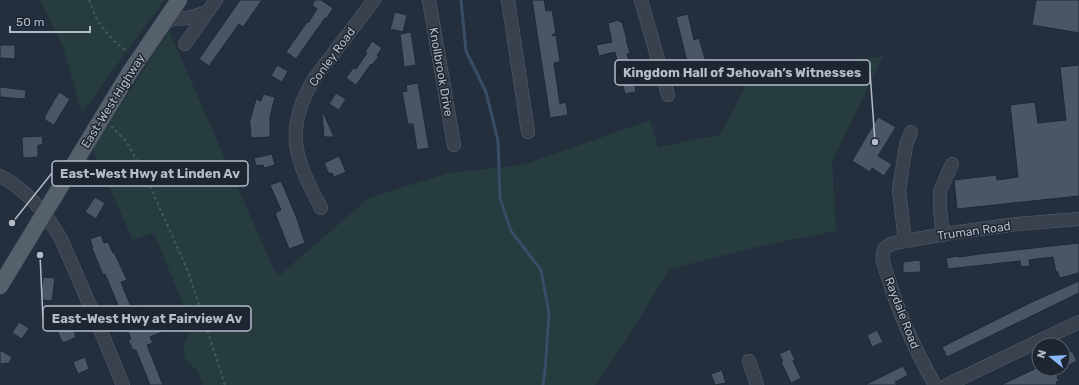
<svg xmlns="http://www.w3.org/2000/svg" width="1079" height="385" viewBox="0 0 1079 385" font-family="Rubik,sans-serif">
  <style>
    .green { fill: #263c3e }
    .lines { fill: none; stroke-linecap: round; stroke-linejoin: round }
    .stream { stroke: #394d66; stroke-width: 3 }
    .building { fill: #4a5666; stroke: #1f2834 }
    .minor-casing { stroke: #565f6b; stroke-width: 14 }
    .major-casing { stroke: #414a56; stroke-width: 17 }
    .path { stroke: #44595b; stroke-width: 2; stroke-dasharray: 3 3; stroke-linecap: butt }
    .minor { stroke: #38414d; stroke-width: 13 }
    .major { stroke: #56606d; stroke-width: 16 }
    .labels { text-anchor: middle; stroke-width: 3; stroke-linejoin: round; paint-order: stroke }
    .street-label { font-size: 12px; fill: #b3bcc8; stroke: #1d2632 }
    .leader { fill: none; stroke: #b3bcc8; stroke-width: 1.5 }
    .callout-dot { fill: #b3bcc8; stroke: #1d2632; stroke-width: 1.5 }
    .callout { fill: #1d2632; stroke: #b3bcc8; stroke-width: 1.5 }
    .callout-label { font-size: 13px; text-anchor: middle; font-weight: bold; fill: #b3bcc8 }
  </style>
  <rect width="100%" height="100%" fill="#242f3d"/>
  <g class="green">
    <polygon points="40,0 164,0 82,113 63,47"/>
    <polygon points="169,31 274,270 280,275 369,198 448,173 523,165 650,120 658,147 720,135 752,74 883,56 832,162 836,231 760,246 670,269 625,342 595,385 203,385 198,372 185,360 183,347 192,327 154,233 133,240 92,149"/>
  </g>
  <g class="lines">
    <polyline class="stream" points="461,0 466,51 486,92 498,141 500,198 511,231 541,270 549,313 545,371 543,385"/>
  </g>
  <g class="building">
    <polygon points="240,0 262,0 243,27 239,24 209,66 199,59"/>
    <polygon points="315,0 321,0 333,8 327,18 325,18 296,59 286,52 307,22 308,23 317,9 312,5"/>
    <polygon points="532,0 544,0 546,11 552,10 556,33 552,35 553,36 556,35 560,62 554,63 560,104 566,102 568,115 550,118"/>
    <polygon points="1036,0 1079,0 1079,33 1032,25"/>
    <polygon points="395,12 407,15 403,32 390,29"/>
    <polygon points="688,14 694,40 699,38 710,76 692,81 676,17"/>
    <polygon points="619,20 620,22 622,22 627,40 626,40 630,53 627,54 629,62 618,65 615,52 599,56 596,45 612,42 608,23"/>
    <polygon points="411,32 416,65 404,67 400,34"/>
    <polygon points="372,41 382,48 377,55 379,56 372,65 371,64 356,85 346,78 353,68 356,69 367,53 365,52"/>
    <polygon points="0,45 15,45 15,59 0,58"/>
    <polygon points="277,65 288,71 282,82 271,76"/>
    <polygon points="1079,65 1079,196 957,209 954,180 996,175 997,180 1018,177 1010,105 1035,102 1038,123 1066,120 1060,67"/>
    <polygon points="634,79 636,92 625,94 622,82"/>
    <polygon points="418,83 429,148 417,150 413,124 408,124 402,92 407,91 406,85"/>
    <polygon points="0,87 26,90 25,99 0,97"/>
    <polygon points="59,92 70,99 54,125 45,120 45,116"/>
    <polygon points="336,93 346,99 339,110 329,104"/>
    <polygon points="263,94 275,97 270,117 270,137 251,138 250,124 249,124 256,99 261,101"/>
    <polygon points="323,112 334,137 324,137 322,113"/>
    <polygon points="878,117 896,127 878,156 892,164 884,176 872,168 870,172 852,161"/>
    <polygon points="42,136 43,145 38,145 38,157 23,158 22,137"/>
    <polygon points="272,154 275,165 264,168 263,165 256,166 254,158"/>
    <polygon points="339,156 346,172 334,177 332,173 329,174 324,163"/>
    <polygon points="281,181 296,216 305,243 289,249 275,213 281,210 270,185"/>
    <polygon points="95,197 105,203 96,219 85,212"/>
    <polygon points="101,235 104,243 108,242 113,253 114,252 127,280 121,282 131,307 136,305 144,324 161,316 167,330 150,337 153,343 147,345 163,385 150,385 136,350 133,350 128,340 131,339 116,300 105,274 103,275 92,248 93,248 90,239"/>
    <polygon points="1079,243 1079,273 1060,278 1057,271 1056,272 1053,257 1029,260 1030,266 1021,267 1020,261 948,269 946,258 959,256 959,257 980,254"/>
    <polygon points="920,260 921,272 903,273 903,262"/>
    <polygon points="43,277 55,278 52,301 43,300 41,295"/>
    <polygon points="1079,281 1079,293 947,357 942,347 1032,302"/>
    <polygon points="66,321 68,327 72,326 76,337 66,342 62,342 55,326"/>
    <polygon points="19,322 29,328 22,339 12,333"/>
    <polygon points="877,330 883,342 872,347 867,335"/>
    <polygon points="790,349 795,360 793,361 801,378 791,383 781,362 783,361 779,354"/>
    <polygon points="0,350 12,357 9,363 0,364"/>
    <polygon points="1072,351 1077,361 1063,368 1063,355"/>
    <polygon points="85,357 89,369 78,374 73,362"/>
    <polygon points="903,366 908,375 895,382 897,385 865,385"/>
    <polygon points="1039,367 1039,369 1054,369 1059,381 1056,382 1057,385 1001,385"/>
    <polygon points="722,370 726,383 715,385 711,374"/>
  </g>
  <g class="lines">
    <g class="minor-casing">
      <g id="minor">
        <polyline points="429,0 454,145"/>
        <polyline points="508,0 528,132"/>
        <polyline points="641,0 668,95"/>
        <polyline points="162,25 172,19 188,18 208,12"/>
        <polyline points="185,44 216,0"/>
        <path d="M0 176C27 190 46 213 61 239L92 310 123 385"/>
        <path d="M321 208C295 158 283 131 314 79L374 0"/>
        <polyline points="943,235 940,209 940,191 952,164"/>
        <polyline points="905,241 899,190 906,145 911,132"/>
        <polyline points="749,361 757,385"/>
        <path d="M935 385C914 348 899 315 887 274 885 268 881 259 883 253 884 247 888 245 894 243L951 233 1017 224 1079 219"/>
        <polyline points="947,385 1079,322"/>
      </g>
    </g>
    <g class="major-casing">
      <polyline id="major" points="0,286 130,72 179,0"/>
    </g>
    <g class="path">
      <polyline points="89,0 98,22 114,41 128,52"/>
      <polyline points="111,126 126,141 144,173 188,271 225,385"/>
    </g>
    <use href="#minor" class="minor"/>
    <use href="#major" class="major"/>
  </g>
  <g class="labels">
    <g class="street-label">
      <text transform="translate(332 57) rotate(-54)" y="4">Conley Road</text>
      <text transform="translate(441 72) rotate(80)" y="4">Knollbrook Drive</text>
      <text transform="translate(113 101) rotate(-58)" y="4">East-West Highway</text>
      <text transform="translate(974 231) rotate(-8)" y="4">Truman Road</text>
      <text transform="translate(902 313) rotate(69)" y="4">Raydale Road</text>
    </g>
  </g>
  <path class="leader" d="M875 142L870 72M12 223L52 173M40 255L43 319"/>
  <g class="callout-dot">
    <circle cx="875" cy="142" r="4"/>
    <circle cx="12" cy="223" r="4"/>
    <circle cx="40" cy="255" r="4"/>
  </g>
  <g class="callout">
    <rect x="615" y="60" width="255" height="25" rx="4"/>
    <rect x="52" y="161" width="196" height="25" rx="4"/>
    <rect x="43" y="306" width="208" height="25" rx="4"/>
  </g>
  <g class="callout-label">
    <text x="742" y="77">Kingdom Hall of Jehovah’s Witnesses</text>
    <text x="150" y="178">East-West Hwy at Linden Av</text>
    <text x="147" y="323">East-West Hwy at Fairview Av</text>
  </g>
  <g transform="translate(1051 357) rotate(288)"><circle r="19" fill="#1d2632" stroke="#59626e"/>
  <path d="M0-3L7 15L0 10L-7 15Z" fill="#89b7f7"/>
  <text y="-6" font-size="11" font-weight="bold" text-anchor="middle" fill="#b3bcc8">N</text>
  </g>
  <path d="M10 26v6h80v-6" fill="none" stroke="#b3bcc8" stroke-width="2"/>
  <text x="16" y="26" font-size="12" fill="#b3bcc8" stroke="#1d2632" stroke-width="3" paint-order="stroke">50 m</text>
</svg>
